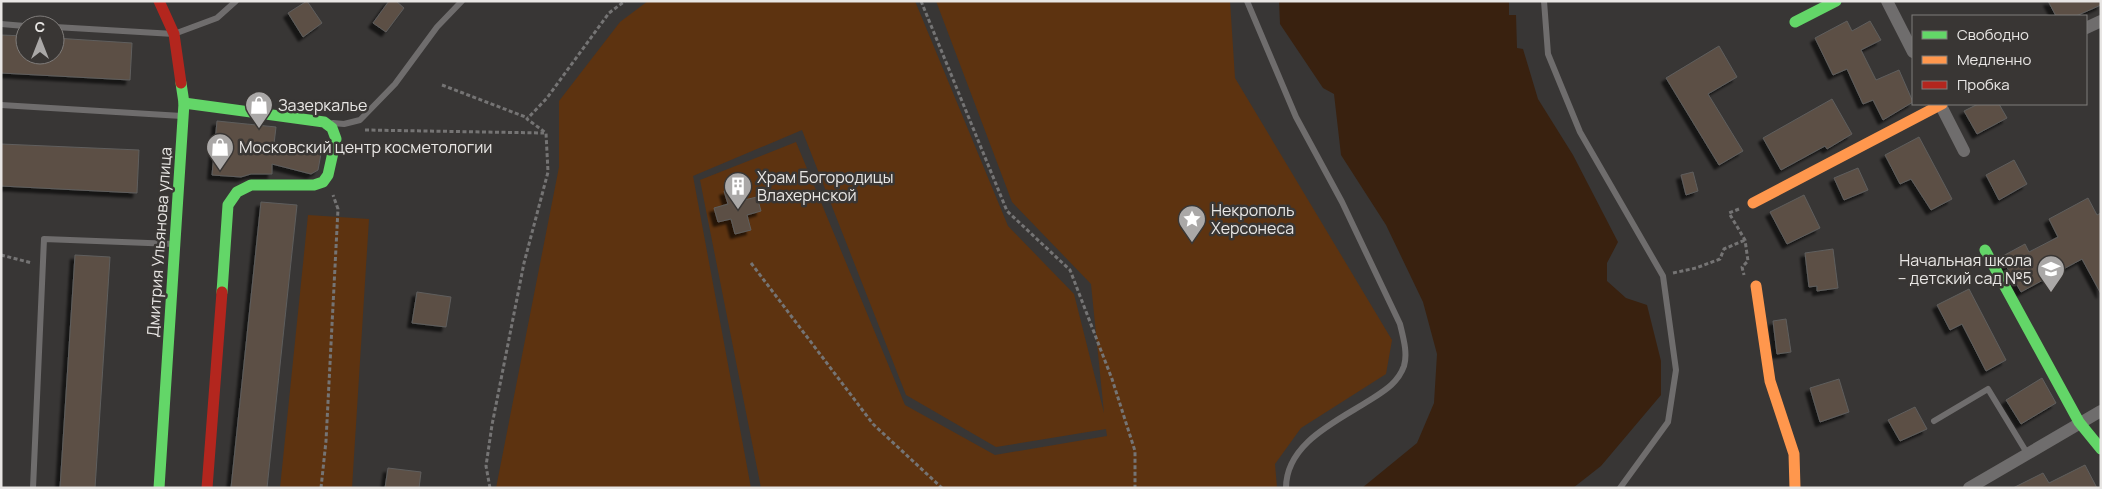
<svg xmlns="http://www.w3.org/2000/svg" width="2102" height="489" viewBox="0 0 2102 489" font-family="Manrope,sans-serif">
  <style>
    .green { fill: #5d3310 }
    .water { fill: #39210f }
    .building { fill: #5b4f45; stroke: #5f5e5d; filter: url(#shadow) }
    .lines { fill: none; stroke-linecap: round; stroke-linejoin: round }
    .path { stroke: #757474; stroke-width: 3; stroke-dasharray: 4 2.5; stroke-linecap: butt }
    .lane { stroke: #6f6d6d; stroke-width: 6 }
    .street { stroke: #6f6d6d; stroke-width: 12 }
    .fast { stroke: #63d668; stroke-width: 11 }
    .slow { stroke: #ff974d; stroke-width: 11 }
    .jam { stroke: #b3261e; stroke-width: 11 }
    .labels { text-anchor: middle; stroke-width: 5; stroke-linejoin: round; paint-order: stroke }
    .poi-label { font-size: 16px; fill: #e8e6e4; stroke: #393634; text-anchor: start }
    .street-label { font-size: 16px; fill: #e8e6e4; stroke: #393634 }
  </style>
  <defs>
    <filter id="shadow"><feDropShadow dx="-4.5" dy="4.5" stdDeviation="1" flood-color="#0009"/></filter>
  </defs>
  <rect width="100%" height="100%" fill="#383635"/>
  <g class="green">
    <polygon points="648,1 915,1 1008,226 1074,294 1104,413 1091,284 1012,202 936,1 1230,1 1235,78 1392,340 1386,374 1301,428 1275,464 1277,488 761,488 700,180 796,142 905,405 995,455 1107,436 1106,429 996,447 906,395 802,130 693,176 751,488 496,488 559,167 559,101 620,22"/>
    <polygon points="308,215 369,219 352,488 280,488"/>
  </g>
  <polygon class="water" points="1279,1 1509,1 1509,15 1516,15 1517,48 1523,49 1538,99 1573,155 1618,242 1607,263 1607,281 1626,298 1647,305 1661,361 1661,395 1601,466 1573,488 1362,488 1417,443 1434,403 1437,354 1423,302 1386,225 1341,155 1334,94 1323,88 1280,24"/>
  <g class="building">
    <polygon points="307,1 322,23 303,37 288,13"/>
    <polygon points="389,1 396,1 404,8 386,32 373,23"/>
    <polygon points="2048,1 2101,1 2101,5 2076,16 2056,16"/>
    <polygon points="1847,21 1852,31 1870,21 1881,40 1861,50 1876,80 1899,70 1913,102 1883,120 1873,100 1863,104 1847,69 1833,75 1815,38"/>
    <polygon points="1,35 25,36 25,55 55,55 55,38 132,43 130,80 1,73"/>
    <polygon points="1719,46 1737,77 1708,94 1743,151 1719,165 1666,78"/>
    <polygon points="1832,99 1852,134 1827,149 1825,146 1781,170 1763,138"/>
    <polygon points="1978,104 1999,104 2007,118 1977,134 1964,111"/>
    <polygon points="217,121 276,127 274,144 303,152 305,143 322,148 318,170 311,174 272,164 272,174 251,174 241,177 212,175"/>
    <polygon points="1919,137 1952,199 1931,210 1911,179 1900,184 1885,155"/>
    <polygon points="1,144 139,150 137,193 1,186"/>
    <polygon points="2014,160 2027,184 1999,200 1986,175"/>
    <polygon points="1858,168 1868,190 1844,200 1834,178"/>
    <polygon points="1693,172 1698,191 1686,195 1681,175"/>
    <polygon points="740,187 744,200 757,197 761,211 747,215 751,230 735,234 731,219 718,222 714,208 728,204 724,191"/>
    <polygon points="1804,195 1820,228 1787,244 1770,212"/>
    <polygon points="2088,198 2097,215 2101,213 2101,294 2082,259 2021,292 2001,257 2025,244 2029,252 2058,237 2049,219"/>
    <polygon points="261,202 297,205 267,488 231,488"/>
    <polygon points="1833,249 1838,288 1817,291 1817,286 1809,287 1805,253"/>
    <polygon points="75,255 110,257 95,488 60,488"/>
    <polygon points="1969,289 2006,360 1986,371 1962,324 1950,330 1937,305"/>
    <polygon points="417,292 451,297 446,327 412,323"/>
    <polygon points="1786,319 1791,352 1777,354 1773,321"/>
    <polygon points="2042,378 2056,403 2021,424 2006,400"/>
    <polygon points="1839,379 1849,412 1820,422 1810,388"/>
    <polygon points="1915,407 1927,429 1900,441 1888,420"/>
    <polygon points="2085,465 2097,488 2013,488 2043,473 2049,483"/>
    <polygon points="388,468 421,472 419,488 385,488"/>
  </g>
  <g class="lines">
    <g class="path">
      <polyline points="921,1 1007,211 1070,270 1112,379 1135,451 1135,488"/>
      <polyline points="442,85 528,118"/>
      <polyline points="365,130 544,133"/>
      <polyline points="1739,209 1729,213 1745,240 1748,261 1742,267 1744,275"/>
      <polyline points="1,255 32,263"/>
      <polyline points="751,263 873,424 942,488"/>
      <polyline points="1673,273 1696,268 1720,259 1724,249 1745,240"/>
      <polyline points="321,488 326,441 338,209 333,195"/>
      <polyline points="490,488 486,466 492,425 524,263 548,172 546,133 527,119 547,98 609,13 625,1"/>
    </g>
    <g class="lane">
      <path d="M1247 1 1296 117 1342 202 1400 324C1403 337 1408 353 1404 366 1398 383 1384 391 1370 400 1337 421 1286 443 1286 488"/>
      <polyline points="1544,1 1548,54 1580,132 1663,276 1676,370 1668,422 1620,488"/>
      <polyline points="1,24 25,26"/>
      <polyline points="55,27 174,34 217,18 236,1"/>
      <polyline points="1,105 182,116"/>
      <polyline points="333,123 344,124 360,120 395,84 437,27 462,1"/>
      <polyline points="1934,421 1988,389 2027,453"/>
      <polyline points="33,488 44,239 174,244"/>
    </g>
    <g class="street">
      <polyline points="1887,1 1913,52"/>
      <polyline points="2086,28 2101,21"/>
      <polyline points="1940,104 1964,151"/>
      <polyline points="1969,488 2101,411"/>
    </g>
    <g class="fast">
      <polyline points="1795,22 1836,1"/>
      <polyline points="184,103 324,122 332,128 336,139 328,175 323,182 314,185 251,185 237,192 228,205 222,292"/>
      <polyline points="1985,250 2079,422 2101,449"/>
      <polyline points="159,488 184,103 181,83"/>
    </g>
    <g class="slow">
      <polyline points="1753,203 1942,104"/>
      <polyline points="1756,286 1770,381 1794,454 1795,488"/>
    </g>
    <g class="jam">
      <polyline points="159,1 174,34 181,83"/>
      <polyline points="207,488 222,292"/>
    </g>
  </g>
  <defs>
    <g id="shop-pin" transform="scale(1.4375)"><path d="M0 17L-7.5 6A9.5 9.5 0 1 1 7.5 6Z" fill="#aaa8a7" stroke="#393634"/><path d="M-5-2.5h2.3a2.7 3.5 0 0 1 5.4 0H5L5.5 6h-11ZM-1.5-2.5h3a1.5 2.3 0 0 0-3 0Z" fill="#fff"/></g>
    <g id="building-pin" transform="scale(1.4375)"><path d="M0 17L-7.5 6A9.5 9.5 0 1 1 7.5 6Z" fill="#aaa8a7" stroke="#393634"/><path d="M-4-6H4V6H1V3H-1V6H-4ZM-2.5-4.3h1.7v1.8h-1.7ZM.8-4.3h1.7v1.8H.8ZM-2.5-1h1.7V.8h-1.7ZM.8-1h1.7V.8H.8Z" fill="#fff"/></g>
    <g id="sight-pin" transform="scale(1.4375)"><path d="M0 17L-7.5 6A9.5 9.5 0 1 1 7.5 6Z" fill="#aaa8a7" stroke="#393634"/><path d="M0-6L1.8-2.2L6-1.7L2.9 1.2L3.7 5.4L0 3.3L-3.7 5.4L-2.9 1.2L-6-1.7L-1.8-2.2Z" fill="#fff"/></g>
    <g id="school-pin" transform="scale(1.4375)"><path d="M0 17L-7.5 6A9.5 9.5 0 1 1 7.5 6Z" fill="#aaa8a7" stroke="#393634"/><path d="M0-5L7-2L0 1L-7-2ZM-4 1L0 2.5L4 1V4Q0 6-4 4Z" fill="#fff"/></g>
  </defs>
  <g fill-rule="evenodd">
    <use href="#shop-pin" x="259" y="105"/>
    <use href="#shop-pin" x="220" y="147"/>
    <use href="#building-pin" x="738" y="186"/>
    <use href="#sight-pin" x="1192" y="219"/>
    <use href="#school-pin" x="2051" y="269"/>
  </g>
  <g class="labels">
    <g class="poi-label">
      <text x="278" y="111">Зазеркалье</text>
      <text x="239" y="153">Московский центр косметологии</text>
      <text x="757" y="183">Храм Богородицы<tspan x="757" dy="18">Влахернской</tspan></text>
      <text x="1211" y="216">Некрополь<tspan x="1211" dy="18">Херсонеса</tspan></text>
      <text x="2032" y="266" text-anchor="end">Начальная школа<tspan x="2032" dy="18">– детский сад №5</tspan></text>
    </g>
    <g class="street-label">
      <text transform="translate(159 242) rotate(-86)" y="6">Дмитрия Ульянова улица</text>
    </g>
  </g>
  <rect width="2102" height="489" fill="none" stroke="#e8e6e4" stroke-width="5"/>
  <rect x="1912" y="15" width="175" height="90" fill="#393634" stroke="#7f7c7a"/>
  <rect x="1922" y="31" width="25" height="8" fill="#63d668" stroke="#7f7c7a"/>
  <text x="1957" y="40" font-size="15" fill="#e8e6e4">Свободно</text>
  <rect x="1922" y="56" width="25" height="8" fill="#ff974d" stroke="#7f7c7a"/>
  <text x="1957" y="65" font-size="15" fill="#e8e6e4">Медленно</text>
  <rect x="1922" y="81" width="25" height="8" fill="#b3261e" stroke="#7f7c7a"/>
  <text x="1957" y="90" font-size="15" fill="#e8e6e4">Пробка</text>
  <g transform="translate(40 40)"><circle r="24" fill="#393634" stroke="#7f7c7a"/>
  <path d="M0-4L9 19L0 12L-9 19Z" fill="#aaa8a7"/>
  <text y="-8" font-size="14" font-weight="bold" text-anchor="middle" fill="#e8e6e4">С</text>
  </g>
</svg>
